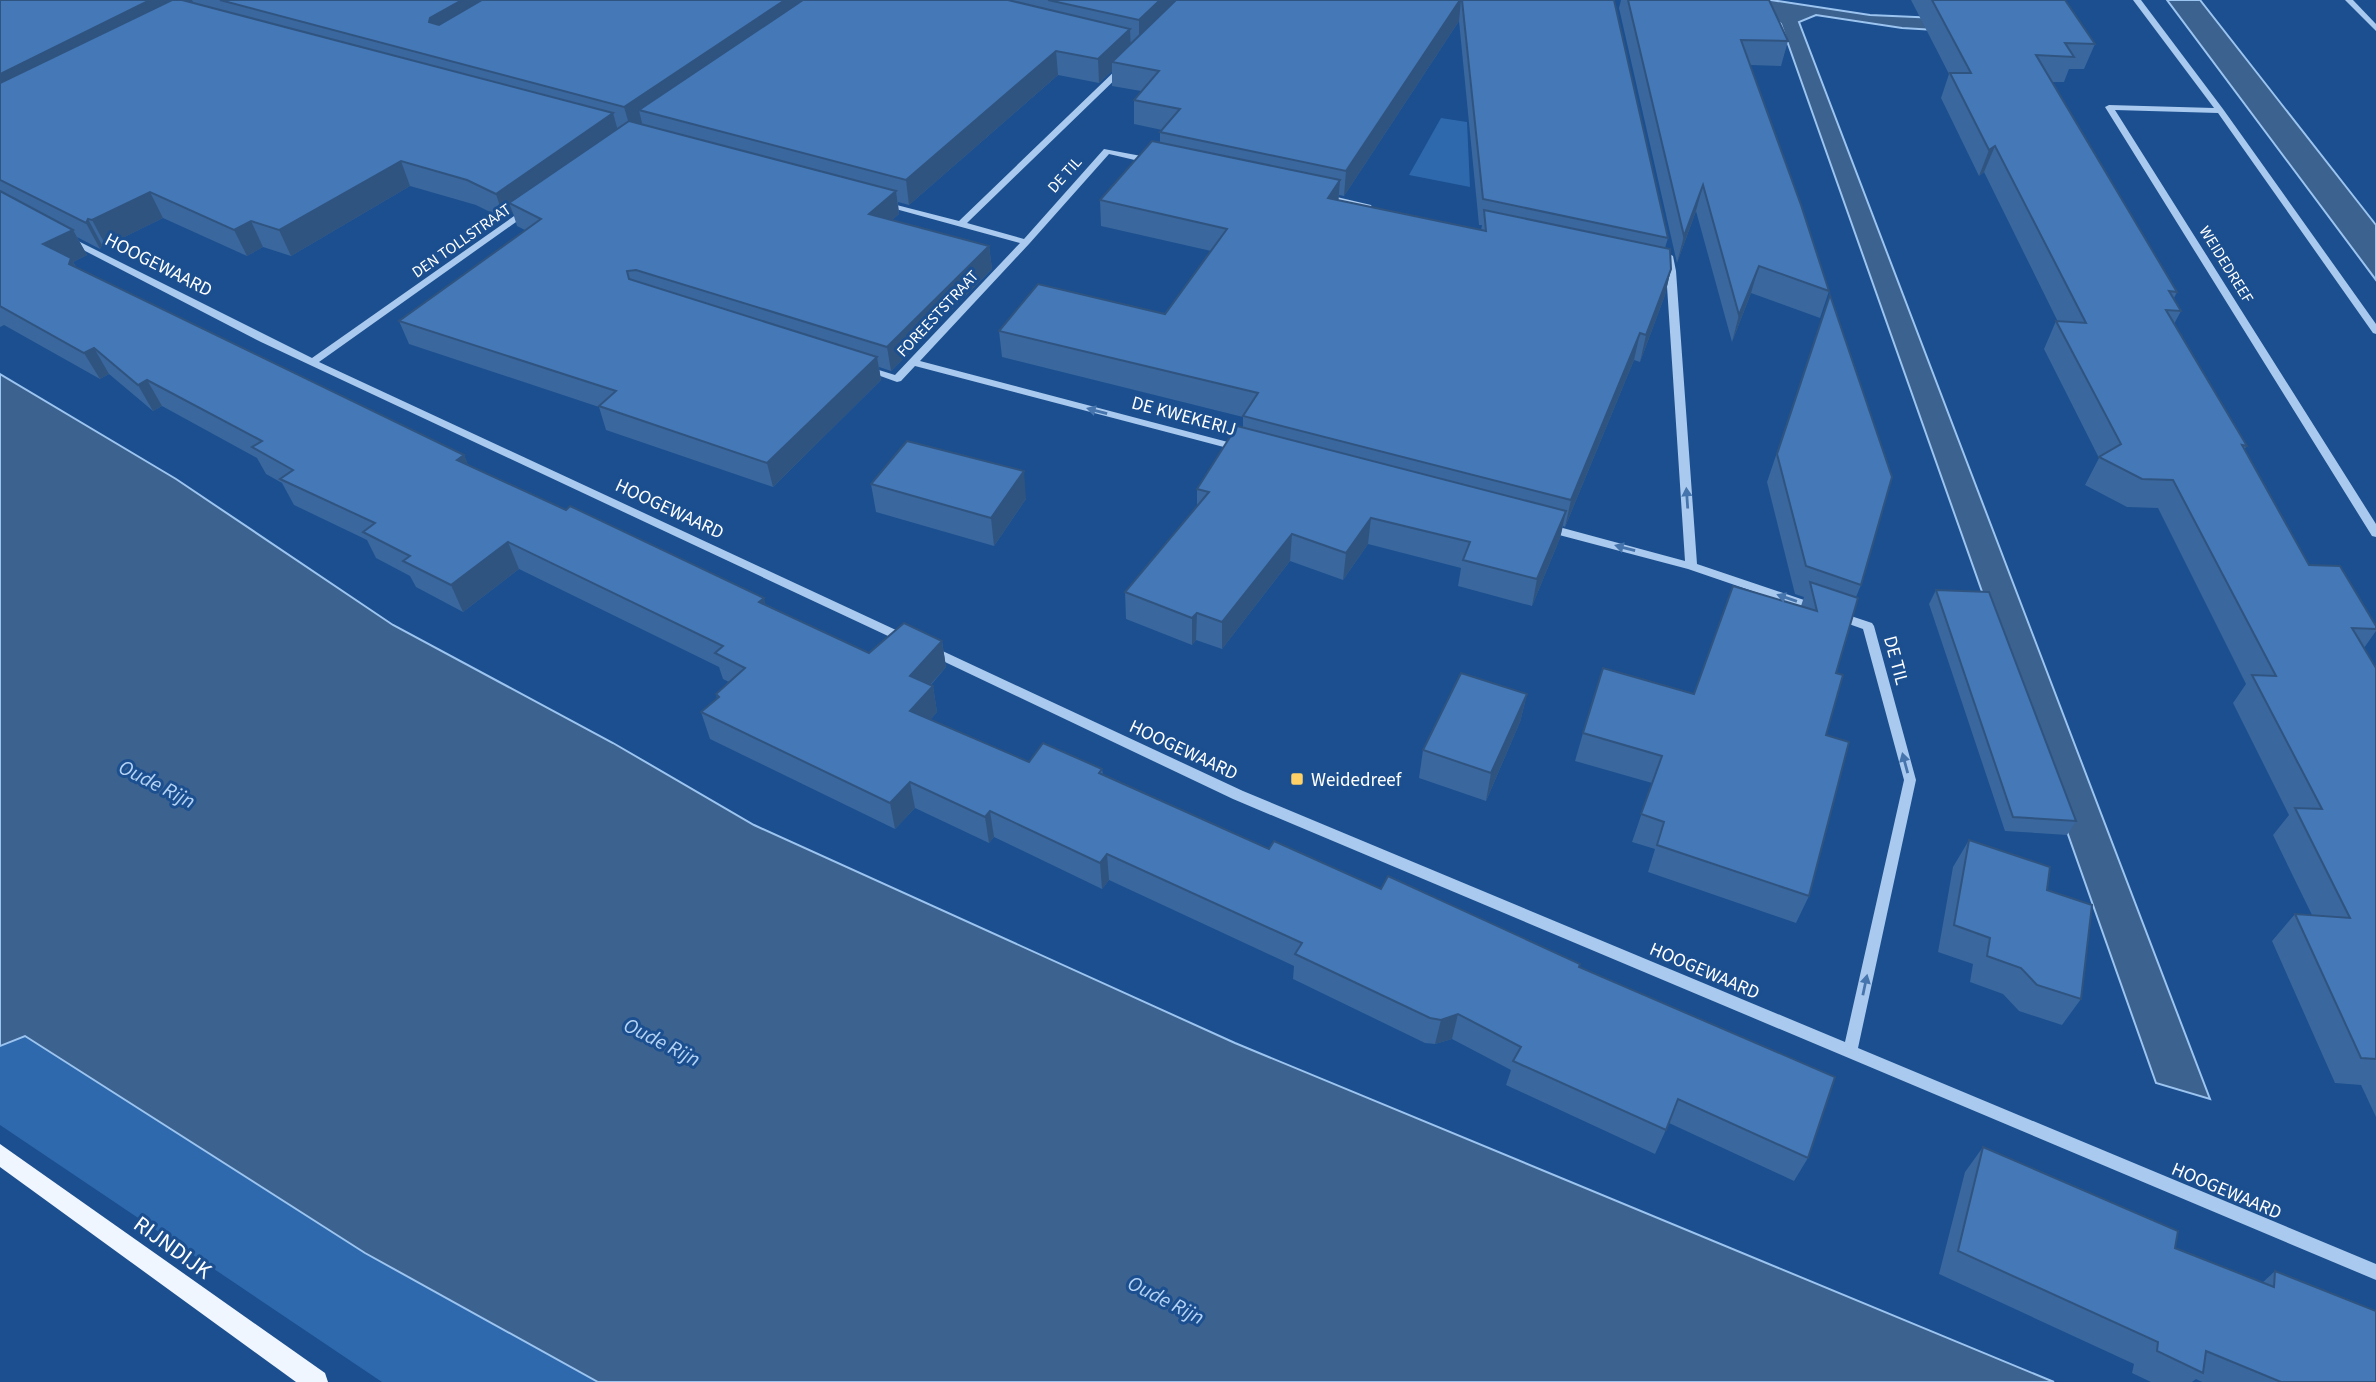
<svg xmlns="http://www.w3.org/2000/svg" width="2376" height="1382" viewBox="0 0 2376 1382" font-family="'Source Sans 3',sans-serif">
  <style>
    .green { fill: #2e69ad }
    .water { fill: #3c6290; stroke: #9cc4f0; stroke-width: 2 }
    .lines { fill: none; stroke-linecap: round; stroke-linejoin: round }
    .minor { fill: #a9c9ee; fill-rule: evenodd }
    .major { fill: #f0f6ff; fill-rule: evenodd }
    .wall { fill: #3a679d; fill-rule: evenodd }
    .shaded-wall { fill: #305480 }
    .building { fill: #4478b7; stroke: #305480; stroke-width: 2 }
    .oneway { fill: #4674ac }
    .poi-dot { fill: #ffd166; stroke: #1b4f8f; stroke-width: 2.5 }
    .labels { text-anchor: middle; stroke-width: 6; stroke-linejoin: round; paint-order: stroke }
    .far-street-label { font-size: 16px; fill: #fff; stroke: #1b4f8f }
    .street-label { font-size: 19px; fill: #fff; stroke: #1b4f8f }
    .poi-label { font-size: 19px; fill: #fff; stroke: #1b4f8f; text-anchor: start }
    .water-label { font-size: 21px; font-style: italic; fill: #b5d3f5; stroke: #1b4f8f }
    .near-street-label { font-size: 23px; fill: #fff; stroke: #1b4f8f }
  </style>
  <rect width="100%" height="100%" fill="#1b4f8f"/>
  <g class="green">
    <polygon points="1441,118 1467,122 1470,187 1409,175"/>
    <polygon points="25,1036 365,1253 598,1382 382,1382 0,1125 0,1046"/>
  </g>
  <g class="water">
    <polygon points="1710,0 1771,0 1870,15 2054,23 2055,37 1902,28 1816,15 1799,22 2210,1099 2156,1083 1781,24 1772,15"/>
    <polygon points="2167,0 2200,0 2376,225 2376,280"/>
    <polygon points="0,374 176,479 393,625 613,743 754,825 1235,1043 2054,1382 598,1382 365,1253 25,1036 0,1046"/>
  </g>
  <g class="lines">
    <g class="minor">
      <polygon points="2133,0 2141,0 2223,109 2376,324 2376,334 2373,333 2218,113 2115,110 2376,524 2376,537 2372,536 2105,107 2109,105 2214,108"/>
      <polygon points="2345,0 2353,0 2376,24 2376,31"/>
      <polygon points="1120,66 1127,68 967,223 1024,239 1104,149 1152,158 1156,161 1152,164 1109,154 1029,244 920,361 1243,446 1244,448 1243,450 1239,451 915,366 901,381 897,382 861,369 866,366 895,375 1020,243 881,205 881,201 959,221"/>
      <polygon points="1324,194 1371,205 1372,207 1368,210 1321,199 1320,197"/>
      <polygon points="527,207 531,210 530,212 319,362 911,637 913,640 911,643 903,643 261,342 62,239 67,236 70,237 312,358"/>
      <polygon points="1668,253 1673,256 1676,271 1697,564 1819,605 1821,608 1819,611 1811,611 1688,569 1544,531 1542,528 1548,524 1685,561 1666,271 1663,256"/>
      <polygon points="1836,611 1872,623 1874,626 1916,780 1858,1048 2376,1264 2376,1280 1233,799 926,653 924,650 926,647 934,647 1243,791 1845,1042 1904,780 1863,629 1832,618 1830,615 1832,612"/>
    </g>
    <polygon class="major" points="0,1144 325,1373 328,1382 296,1382 0,1167"/>
  </g>
  <g class="wall">
    <path d="M0 0H1614L1668 238 1665 248 1671 269 1665 295 1640 362 1634 360 1565 527 1563 526 1560 538 1532 606 1458 586 1461 568 1368 544 1343 580 1290 561 1222 649 1196 640 1192 645 1126 619 1125 592 1197 506V489L1243 428V417L1002 357 999 331 1165 314 1211 251 1101 226 1100 200 1160 142V132L1162 130 1134 124V100L1141 91 1112 86V71L1099 83 1058 75 909 205 898 202 899 214 892 220 989 246 992 269 891 371 879 367 881 380 773 487 606 430 599 407 409 344 399 321 525 230 517 226 513 213 504 219 476 205 410 186 291 256 263 247 247 256 163 218 106 246 102 245 100 249 77 237 87 255 73 262 77 268 464 455 468 465 869 653 942 641 946 667 931 685 933 686 937 712 930 720 1029 762 1102 769 1103 775 1269 849 1381 889 1580 967 1808 1158 1794 1181 1669 1123 1655 1154 1506 1085 1511 1070 1452 1039 1435 1044 1425 1043 1293 979 1294 966 1109 880 1102 889 994 837 989 843 915 808 895 829 710 739 701 712 717 698 716 694 729 682 723 679 719 667 519 569 463 612 416 587 410 576 376 558 367 540 294 505 282 483 266 474 257 458 162 406 153 411 109 374 100 379 4 325 0 327ZM1459 21 1479 225H1482L1481 230 1338 200 1339 195 1344 196Z"/>
    <polygon points="1621,0 1769,0 1788,41 1781,66 1750,65 1829,291 1820,318 1751,293 1732,342 1696,211 1677,263 1619,8"/>
    <polygon points="1911,0 2065,0 2095,44 2084,69 2069,69 2064,82 2052,82 2177,292 2174,298 2181,311 2174,324 2247,446 2244,449 2309,565 2376,626 2376,631 2364,648 2376,668 2376,1117 2361,1085 2335,1083 2272,941 2295,914 2312,915 2273,835 2289,815 2233,703 2246,684 2158,508 2127,507 2085,485 2099,458 2044,349 2056,321 2058,322 1984,172 1979,176 1941,98 1949,74"/>
    <polygon points="1830,295 1861,585 1856,597 1836,673 1826,735 1809,896 1796,923 1648,872 1655,849 1632,842 1652,783 1575,761 1583,733 1694,694 1801,606 1804,597 1795,594 1767,482"/>
    <polygon points="871,484 1026,499 994,546 876,512"/>
    <polygon points="1936,590 2076,821 2067,835 2005,831 1929,604"/>
    <polygon points="1527,694 1520,722 1486,801 1419,778 1423,750"/>
    <polygon points="1969,840 2047,890 2081,999 2062,1025 2019,1011 2003,994 1970,982 1973,964 1938,952 1953,867"/>
    <polygon points="1983,1147 2175,1248 2262,1283 2275,1271 2376,1382 2202,1382 2196,1379 2192,1382 2151,1382 2132,1373 2134,1364 1939,1274 1965,1172"/>
  </g>
  <g class="shaded-wall">
    <polygon points="150,0 192,0 195,6 0,105 0,74"/>
    <polygon points="462,0 510,0 438,42 429,22 430,18"/>
    <polygon points="785,0 823,0 639,110 642,123 631,131 624,107"/>
    <polygon points="1160,0 1185,0 1139,44 1139,20"/>
    <polygon points="1460,0 1461,0 1459,21 1344,196 1346,171"/>
    <polygon points="1130,29 1131,52 1112,62 1112,71 1099,83 1098,59"/>
    <polygon points="1056,51 1058,75 909,205 906,180"/>
    <polygon points="613,113 620,138 509,203 513,213 504,219 496,194"/>
    <polygon points="1995,146 1984,172 1979,176 1989,150"/>
    <polygon points="401,161 410,186 291,256 279,230"/>
    <polygon points="1340,180 1338,206 1328,198"/>
    <polygon points="1703,185 1696,211 1677,263 1684,236"/>
    <polygon points="896,191 899,214 873,237 869,214"/>
    <polygon points="150,192 163,218 106,246 92,220"/>
    <polygon points="88,219 102,245 100,249 86,223"/>
    <polygon points="251,221 263,247 247,256 234,230"/>
    <polygon points="73,230 87,255 73,262 86,284 43,244"/>
    <polygon points="989,246 992,269 891,371 887,347"/>
    <polygon points="1759,266 1751,293 1732,342 1739,315"/>
    <polygon points="1671,269 1665,295 1640,362 1646,335"/>
    <polygon points="1640,333 1634,360 1565,527 1571,500"/>
    <polygon points="94,348 109,374 100,379 84,353"/>
    <polygon points="877,357 881,380 773,487 767,463"/>
    <polygon points="147,380 162,406 153,411 138,385"/>
    <polygon points="464,455 475,481 457,460"/>
    <polygon points="1024,471 1026,499 994,546 991,518"/>
    <polygon points="1566,511 1560,538 1532,606 1537,579"/>
    <polygon points="1371,518 1368,544 1343,580 1346,553"/>
    <polygon points="1292,534 1290,561 1222,649 1222,622"/>
    <polygon points="508,542 519,569 463,612 451,585"/>
    <polygon points="764,598 771,624 759,602"/>
    <polygon points="1197,613 1196,640 1192,645 1192,618"/>
    <polygon points="942,641 946,667 915,702 910,676"/>
    <polygon points="933,686 937,712 915,737 910,711"/>
    <polygon points="1527,694 1520,722 1486,801 1491,773"/>
    <polygon points="910,782 915,808 895,829 890,803"/>
    <polygon points="990,811 994,837 989,843 985,817"/>
    <polygon points="1107,854 1109,880 1102,889 1100,863"/>
    <polygon points="1458,1014 1452,1039 1435,1044 1441,1020"/>
  </g>
  <g class="building">
    <polygon points="0,0 150,0 0,74"/>
    <polygon points="172,0 182,0 613,113 496,194 467,180 401,161 279,230 251,221 234,230 150,192 92,220 88,219 86,223 0,180 0,83"/>
    <polygon points="220,0 462,0 430,18 429,22 439,25 482,0 785,0 624,107"/>
    <polygon points="803,0 1008,0 1130,29 1098,59 1056,51 906,180 639,110"/>
    <polygon points="1048,0 1160,0 1139,20"/>
    <polygon points="1176,0 1460,0 1346,171 1160,132 1180,109 1134,100 1159,71 1112,62"/>
    <polygon points="1462,0 1614,0 1668,238 1483,199"/>
    <polygon points="1628,0 1769,0 1788,41 1741,40 1801,205 1829,291 1759,266 1739,315 1703,185 1684,236"/>
    <polygon points="1932,0 2065,0 2095,44 2065,43 2074,57 2036,55 2177,292 2169,291 2181,311 2166,310 2247,446 2242,445 2309,565 2340,566 2376,626 2376,629 2352,628 2376,668 2376,1059 2361,1058 2295,914 2350,918 2295,808 2322,809 2252,675 2276,676 2173,480 2142,479 2099,457 2121,444 2056,321 2086,323 1995,146 1989,150 1950,73 1971,73"/>
    <polygon points="629,121 896,191 869,214 989,246 887,347 636,270 627,271 629,279 877,357 767,463 599,406 616,391 399,321 541,219 509,203"/>
    <polygon points="1152,141 1340,180 1328,198 1486,231 1484,210 1670,249 1671,269 1646,335 1640,333 1571,500 1243,416 1258,393 999,331 1038,284 1165,314 1227,229 1100,200"/>
    <polygon points="0,191 73,230 43,244 71,258 69,264 464,455 457,460 566,510 570,506 764,598 759,602 869,653 904,623 942,641 910,676 933,686 910,711 1029,762 1043,743 1102,769 1099,773 1269,849 1274,841 1381,889 1388,876 1580,964 1579,967 1835,1077 1808,1158 1678,1099 1666,1130 1513,1061 1521,1047 1458,1014 1441,1020 1430,1018 1295,954 1302,943 1107,854 1100,863 990,811 985,817 910,782 890,803 701,712 719,697 716,694 745,668 715,653 723,646 508,542 451,585 403,561 410,556 363,532 375,523 280,479 293,470 252,447 262,441 147,380 138,385 94,348 84,353 0,306"/>
    <polygon points="1830,295 1892,477 1861,585 1806,566 1777,454"/>
    <polygon points="1237,426 1566,511 1537,579 1463,560 1470,542 1371,518 1346,553 1292,534 1222,622 1197,613 1192,618 1125,592 1209,492 1197,489"/>
    <polygon points="907,441 1024,471 991,518 871,484"/>
    <polygon points="1810,582 1858,598 1836,673 1843,675 1826,735 1849,742 1809,896 1657,845 1664,822 1641,814 1662,756 1583,733 1603,668 1694,694 1733,586 1817,611"/>
    <polygon points="1936,590 1989,592 2076,821 2013,817"/>
    <polygon points="1461,673 1527,694 1491,773 1423,750"/>
    <polygon points="1969,840 2050,867 2047,890 2092,905 2081,999 2037,985 2021,968 1987,956 1990,938 1954,925"/>
    <polygon points="1983,1147 2178,1231 2175,1248 2274,1287 2275,1271 2376,1311 2376,1382 2281,1382 2206,1351 2203,1373 2157,1351 2158,1342 1958,1251"/>
  </g>
  <defs><path id="oneway-solid" d="M-6-.8H1V-3.2L6.5 0L1 3.2V.8H-6Z" transform="scale(1.75)"/></defs>
  <g class="oneway">
    <use href="#oneway-solid" transform="translate(1097 411) rotate(-165)"/>
    <use href="#oneway-solid" transform="translate(1687 498) rotate(-94)"/>
    <use href="#oneway-solid" transform="translate(1625 548) rotate(-165)"/>
    <use href="#oneway-solid" transform="translate(1787 598) rotate(-161)"/>
    <use href="#oneway-solid" transform="translate(1905 763) rotate(-105)"/>
    <use href="#oneway-solid" transform="translate(1865 985) rotate(-78)"/>
  </g>
  <rect class="poi-dot" x="1290" y="772" width="14" height="14" rx="3.5"/>
  <g class="labels">
    <g class="far-street-label">
      <text transform="translate(1064 174) rotate(-48)" y="6">DE TIL</text>
      <text transform="translate(461 240) rotate(-35)" y="6">DEN TOLLSTRAAT</text>
      <text transform="translate(2227 264) rotate(58)" y="6">WEIDEDREEF</text>
      <text transform="translate(937 313) rotate(-47)" y="6">FOREESTSTRAAT</text>
    </g>
    <g class="street-label">
      <text transform="translate(159 264) rotate(27)" y="7">HOOGEWAARD</text>
      <text transform="translate(1184 415) rotate(15)" y="7">DE KWEKERIJ</text>
      <text transform="translate(670 508) rotate(25)" y="7">HOOGEWAARD</text>
      <text transform="translate(1897 660) rotate(75)" y="7">DE TIL</text>
      <text transform="translate(1184 749) rotate(25)" y="7">HOOGEWAARD</text>
      <text transform="translate(1705 970) rotate(23)" y="7">HOOGEWAARD</text>
      <text transform="translate(2227 1190) rotate(23)" y="7">HOOGEWAARD</text>
    </g>
    <g class="poi-label">
      <text x="1311" y="786">Weidedreef</text>
    </g>
    <g class="water-label">
      <text transform="translate(157 784) rotate(27)" y="7">Oude Rijn</text>
      <text transform="translate(662 1042) rotate(27)" y="7">Oude Rijn</text>
      <text transform="translate(1166 1300) rotate(27)" y="7">Oude Rijn</text>
    </g>
    <g class="near-street-label">
      <text transform="translate(173 1247) rotate(36)" y="8">RIJNDIJK</text>
    </g>
  </g>
</svg>
